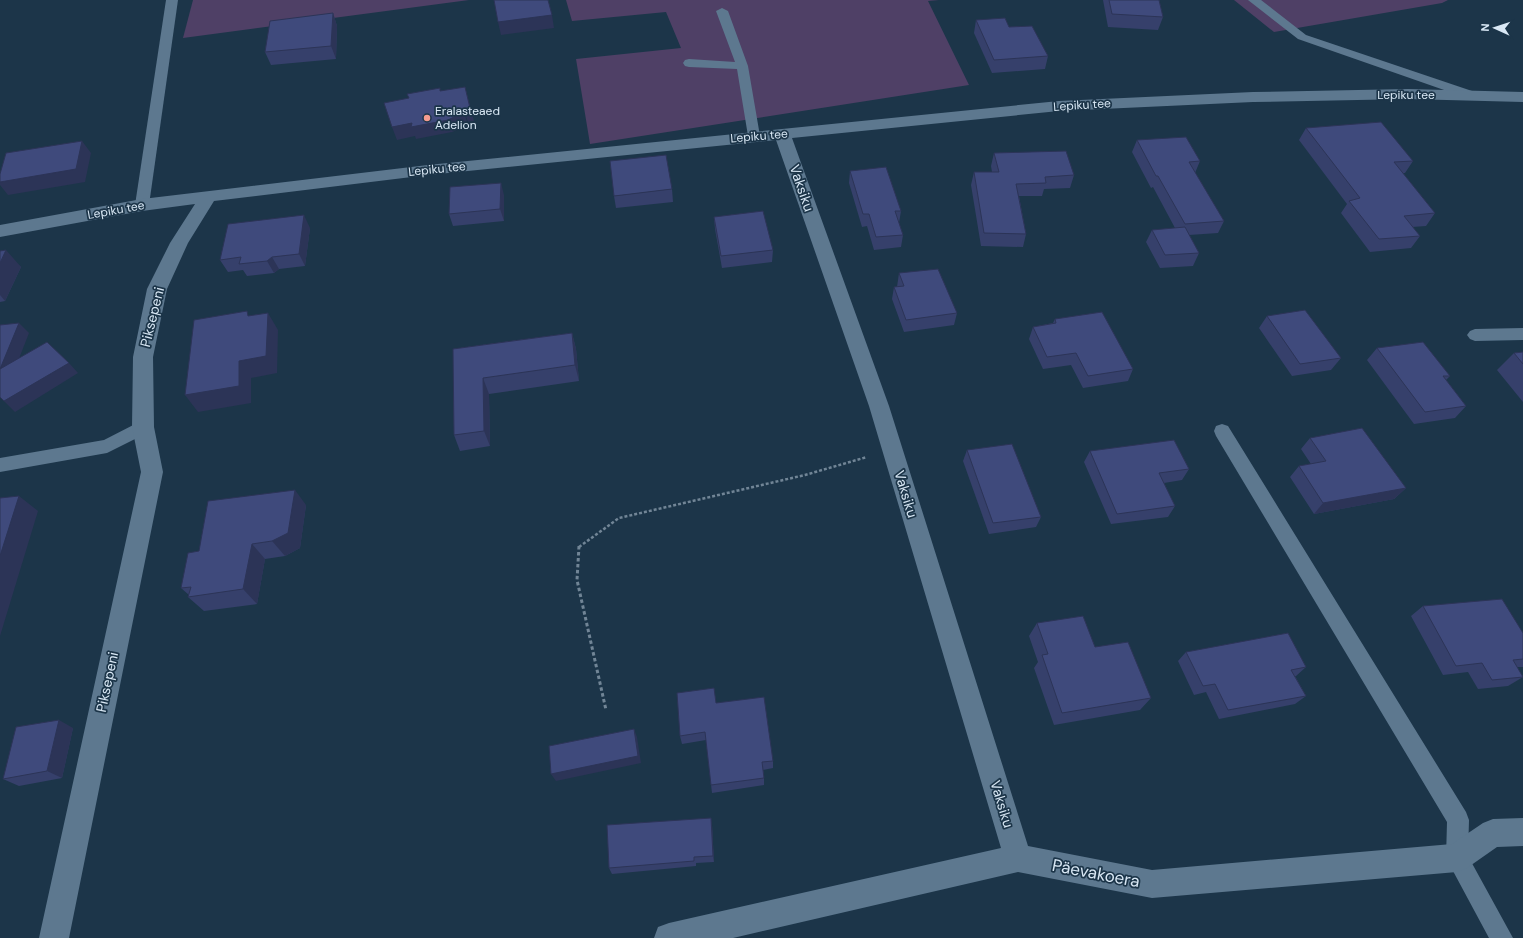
<svg xmlns="http://www.w3.org/2000/svg" width="1523" height="938" viewBox="0 0 1523 938" font-family="'DM Sans',sans-serif">
  <style>
    .green { fill: #4f4066 }
    .lines { fill: none; stroke-linecap: round; stroke-linejoin: round }
    .path-far1 { stroke: #718596; stroke-width: 2.5; stroke-dasharray: 3 2; stroke-linecap: butt }
    .path { stroke: #718596; stroke-width: 3; stroke-dasharray: 3.5 2.5; stroke-linecap: butt }
    .lane { fill: #5d788f; fill-rule: evenodd }
    .street { fill: #5d788f; fill-rule: evenodd }
    .wall { fill: #36406b }
    .shaded-wall { fill: #2c3457 }
    .building { fill: #3f4a7c; stroke: #2c3457 }
    .poi-dot { fill: #f59c90; stroke: #1c3549; stroke-width: 1.5 }
    .labels { text-anchor: middle; stroke-width: 3.5; stroke-linejoin: round; paint-order: stroke }
    .far-street-label { font-size: 12px; fill: #d9e8f5; stroke: #1c3549 }
    .far-poi-label { font-size: 12px; fill: #d9e8f5; stroke: #1c3549; text-anchor: start }
    .street-label { font-size: 14px; fill: #d9e8f5; stroke: #1c3549 }
    .near-street-label { font-size: 17px; fill: #d9e8f5; stroke: #1c3549 }
  </style>
  <rect width="100%" height="100%" fill="#1c3549"/>
  <g class="green">
    <polygon points="193,0 469,0 183,38"/>
    <polygon points="566,0 939,0 928,1 969,85 590,144 576,59 681,48 666,12 572,21"/>
    <polygon points="1234,0 1448,0 1442,3 1274,32"/>
  </g>
  <g class="lines">
    <polyline class="path-far1" points="579,547 619,518 805,475 867,457"/>
    <polyline class="path" points="579,546 577,580 606,710"/>
    <g class="lane">
      <polygon points="166,0 178,0 149,205 147,208 142,209 137,208 135,205"/>
      <polygon points="1248,0 1261,0 1306,35 1475,92 1477,95 1475,98 1467,98 1298,39"/>
      <polygon points="722,8 728,11 748,66 760,136 759,139 749,139 748,136 737,69 689,67 685,66 683,63 685,60 689,59 735,62 716,11"/>
      <polygon points="1523,328 1523,340 1475,341 1470,339 1467,335 1470,331 1475,329"/>
      <polygon points="143,420 149,422 151,427 149,432 107,453 0,472 0,458 104,440"/>
      <polygon points="1222,424 1228,426 1466,812 1469,820 1468,856 1513,938 1489,938 1446,858 1447,822 1216,436 1214,431 1216,426"/>
    </g>
    <polygon class="street" points="1408,89 1523,92 1523,102 1408,99 1253,102 1059,111 792,138 889,406 1028,846 1152,870 1452,844 1483,823 1493,819 1523,818 1523,846 1497,847 1467,868 1457,872 1152,898 1018,872 733,938 654,938 658,927 669,923 1001,848 869,406 776,140 428,175 214,201 188,243 167,289 153,357 154,427 163,472 69,938 39,938 141,472 132,427 133,357 147,289 170,243 195,204 142,211 0,237 0,225 142,199 428,165 1059,101 1253,92"/>
  </g>
  <g class="wall">
    <polygon points="1103,0 1159,0 1163,17 1158,30 1108,27"/>
    <polygon points="333,13 337,26 336,59 271,65 265,52"/>
    <polygon points="976,20 1009,27 1048,56 1045,69 992,73 974,33"/>
    <polygon points="1306,128 1413,161 1405,173 1402,173 1435,213 1426,226 1412,227 1420,236 1411,248 1370,252 1341,213 1347,204 1299,140"/>
    <polygon points="1137,140 1200,161 1195,173 1224,221 1218,233 1189,235 1199,253 1193,266 1160,268 1146,242 1152,230 1175,228 1153,187 1151,188 1132,152"/>
    <polygon points="994,153 1074,175 1070,188 1044,189 1042,196 1019,196 1026,234 1023,247 981,246 971,185 974,172 992,172 991,166"/>
    <polygon points="850,171 901,211 899,223 903,235 901,247 874,250 867,226 862,227 849,183"/>
    <polygon points="672,189 673,202 616,208 614,196"/>
    <polygon points="504,195 504,221 453,226 449,214"/>
    <polygon points="714,217 773,250 772,262 722,268 715,229"/>
    <polygon points="310,228 305,266 279,269 274,273 247,276 243,270 228,272 220,260"/>
    <polygon points="0,251 21,267 5,301 0,302"/>
    <polygon points="899,273 957,313 954,325 904,332 892,299 894,287 897,287"/>
    <polygon points="1267,316 1341,358 1331,370 1292,376 1259,328"/>
    <polygon points="1055,319 1133,369 1128,381 1083,388 1071,365 1043,369 1029,339 1033,327 1053,323"/>
    <polygon points="572,333 576,349 579,381 489,394 490,446 460,451 454,435 453,349"/>
    <polygon points="1377,348 1450,376 1446,380 1466,406 1455,418 1414,424 1367,360"/>
    <polygon points="1523,352 1523,402 1497,370 1514,353"/>
    <polygon points="1310,438 1406,488 1394,499 1314,514 1290,477 1299,466 1311,464 1301,449"/>
    <polygon points="967,450 1041,517 1036,527 989,534 963,461"/>
    <polygon points="1090,451 1189,469 1182,480 1164,483 1175,506 1168,517 1111,524 1084,462"/>
    <polygon points="306,505 300,548 285,556 265,559 257,604 204,611 188,597 189,595 181,588 199,551"/>
    <polygon points="1423,606 1523,633 1523,667 1517,667 1523,677 1508,686 1478,689 1468,672 1443,675 1411,616"/>
    <polygon points="1037,623 1095,647 1151,698 1140,710 1054,725 1034,668 1038,662 1029,636"/>
    <polygon points="1186,652 1306,667 1296,676 1295,676 1306,696 1295,704 1219,719 1206,692 1194,695 1178,661"/>
    <polygon points="716,703 773,761 773,768 763,770 764,778 764,785 712,793 706,740 682,744 680,736"/>
    <polygon points="73,728 62,778 19,786 3,779"/>
    <polygon points="712,825 714,862 696,863 696,866 612,874 609,868"/>
  </g>
  <g class="shaded-wall">
    <polygon points="333,13 337,26 336,59 331,46"/>
    <polygon points="552,15 554,28 501,35 498,22"/>
    <polygon points="465,87 474,121 468,122 464,110"/>
    <polygon points="464,112 468,125 452,132 416,139 415,136 397,140 392,127 412,123"/>
    <polygon points="82,141 91,153 85,182 8,195 0,185 0,182"/>
    <polygon points="501,183 504,195 504,221 500,209"/>
    <polygon points="304,215 310,228 305,266 299,254"/>
    <polygon points="6,250 21,267 5,301 0,295 0,263"/>
    <polygon points="272,257 279,269 274,273 267,261"/>
    <polygon points="268,313 278,330 277,373 251,378 251,403 198,412 185,395 239,361"/>
    <polygon points="19,323 29,333 11,379 0,369"/>
    <polygon points="572,333 576,349 579,381 575,365"/>
    <polygon points="69,363 78,373 15,412 4,401"/>
    <polygon points="483,378 489,394 490,446 484,431"/>
    <polygon points="1406,488 1394,499 1314,514 1323,503"/>
    <polygon points="295,490 306,505 300,548 285,556 272,541"/>
    <polygon points="19,496 38,511 0,636 0,556"/>
    <polygon points="252,544 265,559 257,604 243,589"/>
    <polygon points="59,720 73,728 62,778 47,771"/>
    <polygon points="634,729 637,737 641,763 556,781 551,774"/>
    <polygon points="711,818 712,825 714,862 713,856"/>
  </g>
  <g class="building">
    <polygon points="494,0 548,0 552,15 498,22"/>
    <polygon points="1109,0 1159,0 1163,17 1112,14"/>
    <polygon points="333,13 331,46 265,52 270,21"/>
    <polygon points="1005,18 1009,27 1032,26 1048,56 994,60 976,20"/>
    <polygon points="465,87 470,108 464,110 464,112 448,120 411,127 412,123 392,127 384,103 409,98 407,94 440,88 440,91"/>
    <polygon points="1381,122 1413,161 1394,162 1435,213 1404,216 1420,236 1379,239 1349,201 1360,198 1306,128"/>
    <polygon points="1186,137 1200,161 1189,162 1224,221 1185,224 1158,176 1156,176 1137,140"/>
    <polygon points="82,141 76,169 0,182 0,174 6,153"/>
    <polygon points="1066,151 1074,175 1045,177 1046,183 1016,184 1026,234 984,233 974,172 999,172 994,153"/>
    <polygon points="666,155 672,189 614,196 610,161"/>
    <polygon points="886,167 901,211 895,211 903,235 876,237 869,214 863,214 850,171"/>
    <polygon points="501,183 500,209 449,214 450,187"/>
    <polygon points="763,211 773,250 721,256 714,217"/>
    <polygon points="304,215 299,254 272,257 267,261 239,264 241,257 220,260 228,224"/>
    <polygon points="1185,227 1199,253 1165,255 1152,230"/>
    <polygon points="6,250 0,263 0,251"/>
    <polygon points="938,269 957,313 906,320 894,287 904,286 899,273"/>
    <polygon points="1305,310 1341,358 1300,364 1267,316"/>
    <polygon points="247,311 248,316 268,313 266,356 239,361 239,386 185,395 194,320"/>
    <polygon points="1102,312 1133,369 1088,376 1076,353 1047,357 1033,327 1056,323 1055,319"/>
    <polygon points="19,323 0,369 47,342 69,363 4,401 0,397 0,325"/>
    <polygon points="572,333 575,365 483,378 484,431 454,435 453,349"/>
    <polygon points="1423,342 1450,376 1443,376 1466,406 1425,412 1377,348"/>
    <polygon points="1523,352 1523,364 1514,353"/>
    <polygon points="1362,428 1406,488 1323,503 1299,466 1326,461 1310,438"/>
    <polygon points="1174,440 1189,469 1159,473 1175,506 1117,514 1090,451"/>
    <polygon points="1012,444 1041,517 993,523 967,450"/>
    <polygon points="295,490 288,533 272,541 252,544 243,589 188,597 191,587 181,588 188,553 199,551 208,501"/>
    <polygon points="19,496 0,556 0,498"/>
    <polygon points="1502,599 1523,633 1523,659 1513,660 1523,677 1492,680 1482,663 1456,666 1423,606"/>
    <polygon points="1083,616 1095,647 1128,642 1151,698 1062,713 1042,655 1048,654 1037,623"/>
    <polygon points="1288,633 1306,667 1291,670 1306,696 1228,710 1215,684 1203,686 1186,652"/>
    <polygon points="714,688 716,703 764,697 773,761 762,762 764,778 711,785 705,732 680,736 677,693"/>
    <polygon points="59,720 47,771 3,779 16,727"/>
    <polygon points="634,729 638,756 551,774 549,746"/>
    <polygon points="711,818 713,856 694,857 694,861 609,868 607,825"/>
  </g>
  <circle class="poi-dot" cx="427" cy="118" r="4"/>
  <g class="labels">
    <g class="far-street-label">
      <text x="1406" y="99">Lepiku tee</text>
      <text transform="translate(1082 105) rotate(-4)" y="4">Lepiku tee</text>
      <text transform="translate(759 136) rotate(-5)" y="4">Lepiku tee</text>
      <text transform="translate(437 169) rotate(-6)" y="4">Lepiku tee</text>
      <text transform="translate(116 210) rotate(-10)" y="4">Lepiku tee</text>
    </g>
    <g class="far-poi-label">
      <text x="435" y="115">Eralasteaed<tspan x="435" dy="14">Adelion</tspan></text>
    </g>
    <g class="street-label">
      <text transform="translate(802 188) rotate(71)" y="5">Vaksiku</text>
      <text transform="translate(152 317) rotate(-76)" y="5">Piksepeni</text>
      <text transform="translate(906 494) rotate(73)" y="5">Vaksiku</text>
      <text transform="translate(107 682) rotate(-78)" y="5">Piksepeni</text>
      <text transform="translate(1002 804) rotate(73)" y="5">Vaksiku</text>
    </g>
    <g class="near-street-label">
      <text transform="translate(1096 873) rotate(11)" y="6">Päevakoera</text>
    </g>
  </g>
  <g transform="translate(1495 28) rotate(273)" stroke="#1c3549" stroke-width="3" paint-order="stroke">
  <path d="M0-3L7 15L0 10L-7 15Z" fill="#d9e8f5"/>
  <text y="-6" font-size="11" font-weight="bold" text-anchor="middle" fill="#d9e8f5">N</text>
  </g>
</svg>
